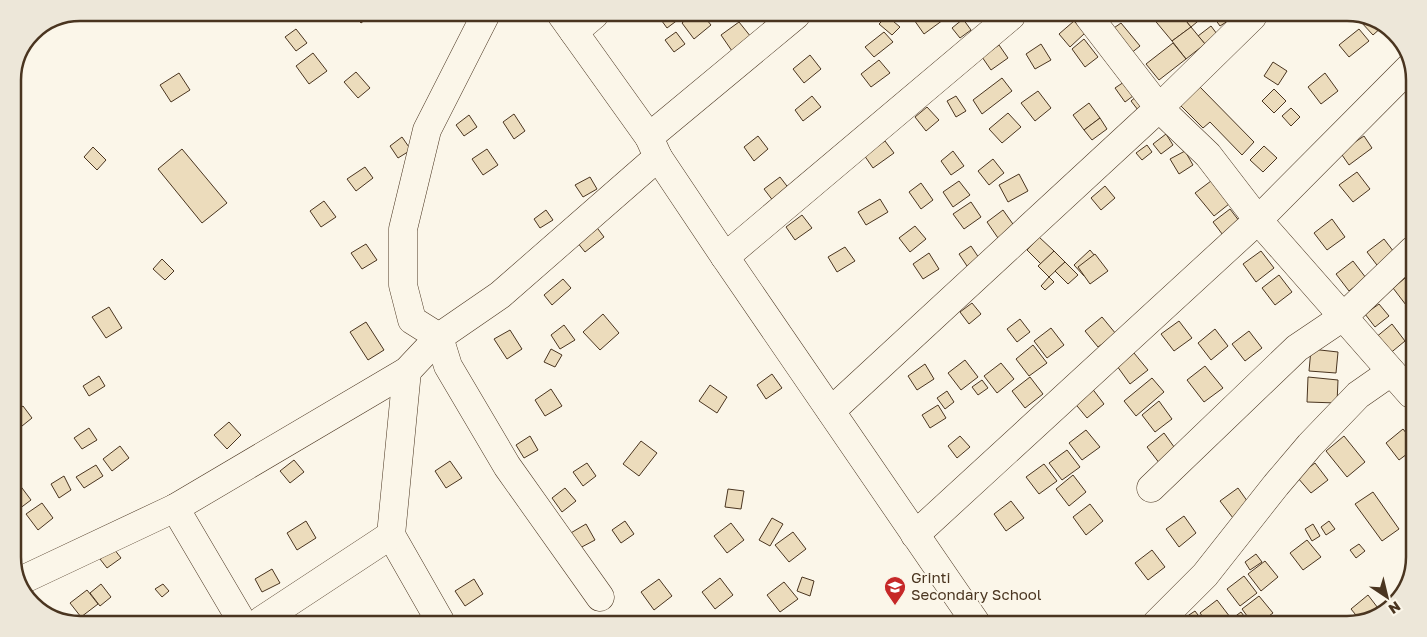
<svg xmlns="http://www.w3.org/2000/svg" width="1427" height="637" viewBox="0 0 1427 637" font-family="'Golos Text',sans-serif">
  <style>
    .building { fill: #ecdcbc; stroke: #4a3520 }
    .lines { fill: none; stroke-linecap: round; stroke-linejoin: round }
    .minor-casing { stroke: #4a3520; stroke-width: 29 }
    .minor { stroke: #fbf6e9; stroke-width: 28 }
    .labels { text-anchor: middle; stroke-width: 4; stroke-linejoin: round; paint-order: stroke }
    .poi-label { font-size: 15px; fill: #4a3520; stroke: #fbf6e9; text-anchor: start }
    .rim { fill: none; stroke: #4a3520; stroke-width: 2.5 }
  </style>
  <rect width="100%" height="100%" fill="#fbf6e9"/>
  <g class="building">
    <polygon points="354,14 373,14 361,23"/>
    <polygon points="662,15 676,15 679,19 667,28 659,17"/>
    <polygon points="691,15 703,15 711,25 694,39 682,23"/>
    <polygon points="887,16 900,27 892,35 879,24"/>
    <polygon points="913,16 940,16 943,20 924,34 912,17"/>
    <polygon points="1104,17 1117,17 1108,23"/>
    <polygon points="1152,17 1183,17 1191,27 1172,41"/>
    <polygon points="1183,17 1203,17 1191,27"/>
    <polygon points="1219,17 1230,17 1231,19 1220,26 1215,19"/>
    <polygon points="1365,18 1373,18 1383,26 1373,35 1361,22"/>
    <polygon points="963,19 971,30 960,38 952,28"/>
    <polygon points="1074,21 1085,33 1070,47 1059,34"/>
    <polygon points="739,22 751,37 732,51 721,35"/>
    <polygon points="1121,23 1140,46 1130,54 1111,30"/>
    <polygon points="1211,26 1217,34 1205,44 1198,36"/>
    <polygon points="1191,27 1205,44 1186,59 1172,41"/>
    <polygon points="296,29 307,43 296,51 285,37"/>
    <polygon points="1359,29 1369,41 1349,57 1339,45"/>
    <polygon points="676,32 685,44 674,52 665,40"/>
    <polygon points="884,32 893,42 874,57 865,47"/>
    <polygon points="1084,39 1098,57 1085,67 1072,49"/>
    <polygon points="1173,43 1186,59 1159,80 1146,64"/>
    <polygon points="1041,44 1051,60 1035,69 1026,54"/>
    <polygon points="999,45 1008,58 991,70 982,57"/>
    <polygon points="313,53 327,71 309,84 296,66"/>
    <polygon points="810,55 821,69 804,83 793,69"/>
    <polygon points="879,60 890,73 871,87 861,74"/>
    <polygon points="1273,62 1287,71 1278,85 1264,76"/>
    <polygon points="356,72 370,88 358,98 344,82"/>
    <polygon points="179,73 190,90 171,102 160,85"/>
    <polygon points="1325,73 1338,91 1321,104 1308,87"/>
    <polygon points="1002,78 1012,91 982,114 973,100"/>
    <polygon points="1124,82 1133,96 1125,102 1115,88"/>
    <polygon points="1199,86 1254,142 1242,155 1210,122 1203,128 1180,105"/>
    <polygon points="1274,89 1286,101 1274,113 1262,101"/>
    <polygon points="1038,91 1051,108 1035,121 1021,103"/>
    <polygon points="812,96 821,107 803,121 795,110"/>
    <polygon points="956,96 966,111 956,117 947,101"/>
    <polygon points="1137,96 1144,105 1138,110 1131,101"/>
    <polygon points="1089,103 1100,118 1084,130 1073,115"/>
    <polygon points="927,107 939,120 926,131 915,117"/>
    <polygon points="1291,108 1300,117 1291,126 1282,116"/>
    <polygon points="1008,113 1021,127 1002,143 989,129"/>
    <polygon points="514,114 525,131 514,139 503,122"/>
    <polygon points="469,115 477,127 464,136 456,125"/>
    <polygon points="1100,118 1107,129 1092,140 1084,130"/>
    <polygon points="1166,134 1173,145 1161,154 1153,144"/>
    <polygon points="758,136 768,149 754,161 744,147"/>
    <polygon points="1364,136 1372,148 1349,165 1340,152"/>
    <polygon points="402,137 411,150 398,158 390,146"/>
    <polygon points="885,141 894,153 873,168 864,155"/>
    <polygon points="1147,145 1152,152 1142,160 1136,153"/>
    <polygon points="1264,146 1277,158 1263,172 1250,160"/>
    <polygon points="93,147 106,160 97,170 84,157"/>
    <polygon points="1414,148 1413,162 1407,153"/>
    <polygon points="182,149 227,203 202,223 158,169"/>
    <polygon points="487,149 498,165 483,175 472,159"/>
    <polygon points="953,151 964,166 951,175 941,161"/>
    <polygon points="1185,151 1193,165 1179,174 1170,159"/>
    <polygon points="993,159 1004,173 989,185 978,171"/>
    <polygon points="365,167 373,178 356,191 347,179"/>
    <polygon points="1357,172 1370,189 1353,202 1339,185"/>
    <polygon points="1019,174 1028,191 1008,202 999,185"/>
    <polygon points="590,177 597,189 583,197 575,185"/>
    <polygon points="780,177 790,190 774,202 764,189"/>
    <polygon points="959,181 970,195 953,207 943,192"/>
    <polygon points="1211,181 1229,204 1214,216 1195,193"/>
    <polygon points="921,183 933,200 921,209 909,192"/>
    <polygon points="1105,186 1115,198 1101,210 1091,198"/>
    <polygon points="880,199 888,212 866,225 858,212"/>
    <polygon points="324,201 336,217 321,227 310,211"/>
    <polygon points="971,202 981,217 964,229 953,214"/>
    <polygon points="1230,209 1243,226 1226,239 1213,222"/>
    <polygon points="546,210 553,220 540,228 534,219"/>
    <polygon points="1003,210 1015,227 998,238 987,222"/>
    <polygon points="802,215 812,228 795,240 786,227"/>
    <polygon points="1332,219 1345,237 1327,250 1314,233"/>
    <polygon points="592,221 604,237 585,252 573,237"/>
    <polygon points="915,226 926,239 910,252 899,238"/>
    <polygon points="1039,237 1054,251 1041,264 1027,250"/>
    <polygon points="1384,239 1397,256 1380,269 1367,252"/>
    <polygon points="366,244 377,260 362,269 351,253"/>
    <polygon points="971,246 979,258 967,266 959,254"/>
    <polygon points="845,247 855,261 837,272 828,257"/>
    <polygon points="1090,250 1100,262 1084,276 1074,265"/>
    <polygon points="1054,251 1065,262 1049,277 1038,266"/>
    <polygon points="1261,251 1274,268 1256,282 1243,264"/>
    <polygon points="929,253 939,269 923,279 913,264"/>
    <polygon points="1095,254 1108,271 1090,284 1078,267"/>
    <polygon points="162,259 174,271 165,280 153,269"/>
    <polygon points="1353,261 1366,278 1349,291 1336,274"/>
    <polygon points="1065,262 1078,275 1068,284 1055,271"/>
    <polygon points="1410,274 1412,277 1412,300 1406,305 1393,288"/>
    <polygon points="1279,275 1292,292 1275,305 1262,288"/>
    <polygon points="1049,277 1054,282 1045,290 1041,286"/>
    <polygon points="563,279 571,288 552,305 544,295"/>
    <polygon points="972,303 981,314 969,324 960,312"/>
    <polygon points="1379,304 1389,316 1375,327 1365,314"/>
    <polygon points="109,307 122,328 106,338 92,317"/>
    <polygon points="603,314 619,333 600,350 583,332"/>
    <polygon points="1102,317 1116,334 1098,347 1085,331"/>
    <polygon points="1020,319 1030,332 1017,342 1007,329"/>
    <polygon points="1179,321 1192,338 1174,351 1161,334"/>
    <polygon points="366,322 384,350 368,360 350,332"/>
    <polygon points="1392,324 1405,341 1388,355 1375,338"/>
    <polygon points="564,325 575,340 560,349 551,335"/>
    <polygon points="1051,328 1064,345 1047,358 1034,341"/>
    <polygon points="1215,329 1228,346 1211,360 1198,343"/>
    <polygon points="510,330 522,349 507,359 494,339"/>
    <polygon points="1249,331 1262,348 1245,361 1232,344"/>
    <polygon points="1033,345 1047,363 1029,376 1016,359"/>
    <polygon points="551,349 562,355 555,367 544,362"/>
    <polygon points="1311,349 1338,352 1336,373 1309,371"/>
    <polygon points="1134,353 1148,370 1130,384 1117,366"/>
    <polygon points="965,360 978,377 961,390 948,373"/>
    <polygon points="1001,363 1014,379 997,393 984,376"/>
    <polygon points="925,364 934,379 917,390 908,376"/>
    <polygon points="1205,366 1223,388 1204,402 1187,380"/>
    <polygon points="772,374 782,388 766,399 757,385"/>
    <polygon points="99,376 105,386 89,396 83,386"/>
    <polygon points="1030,377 1043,394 1025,408 1012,391"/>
    <polygon points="1308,377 1338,380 1337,403 1307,402"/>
    <polygon points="1152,378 1164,392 1136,416 1124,401"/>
    <polygon points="982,380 988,388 978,395 972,387"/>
    <polygon points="710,385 727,397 717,413 699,401"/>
    <polygon points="1091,387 1104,404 1087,418 1073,401"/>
    <polygon points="551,389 562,406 545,416 535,400"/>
    <polygon points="947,391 954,402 945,409 937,398"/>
    <polygon points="1159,401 1172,419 1155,432 1142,415"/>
    <polygon points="938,405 946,418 930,428 922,415"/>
    <polygon points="23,406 32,418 22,426 13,413"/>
    <polygon points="229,422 241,435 227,449 214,435"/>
    <polygon points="89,428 97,440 82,449 74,438"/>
    <polygon points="1403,429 1411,439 1411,451 1399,460 1386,443"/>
    <polygon points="1086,430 1100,447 1082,460 1069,443"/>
    <polygon points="1164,433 1177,451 1160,464 1147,447"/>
    <polygon points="530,436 538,450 524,458 516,445"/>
    <polygon points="960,436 970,447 957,458 948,446"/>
    <polygon points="1344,436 1365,462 1347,477 1326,451"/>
    <polygon points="641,441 657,453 639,476 623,464"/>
    <polygon points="120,446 129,458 112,471 103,459"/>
    <polygon points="1067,450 1080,467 1062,480 1049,463"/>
    <polygon points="294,460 304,472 290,483 280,471"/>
    <polygon points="450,461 462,478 446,488 435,471"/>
    <polygon points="587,463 596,476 583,486 573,472"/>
    <polygon points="1315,463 1328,480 1311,493 1297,477"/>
    <polygon points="1044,464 1057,481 1039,494 1026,477"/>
    <polygon points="96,465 103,476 84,488 76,477"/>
    <polygon points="1073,475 1086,492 1069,506 1056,489"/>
    <polygon points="64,476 71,490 59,498 51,484"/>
    <polygon points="19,484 31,500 15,512 13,509 13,488"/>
    <polygon points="565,488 576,501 562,512 552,498"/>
    <polygon points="1238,488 1250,505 1233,518 1220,501"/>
    <polygon points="728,489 744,491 741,509 725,507"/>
    <polygon points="1373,492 1399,529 1382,541 1355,504"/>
    <polygon points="1011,501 1024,518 1006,531 994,514"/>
    <polygon points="42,503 53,518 38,530 26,514"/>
    <polygon points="1090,504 1103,521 1086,535 1073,517"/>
    <polygon points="1184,516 1196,533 1179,547 1166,529"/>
    <polygon points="772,518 783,524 770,546 759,540"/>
    <polygon points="306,521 316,538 297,550 287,533"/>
    <polygon points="625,521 634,534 621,543 612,530"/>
    <polygon points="1329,521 1335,529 1326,535 1321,527"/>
    <polygon points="731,523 744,540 727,553 714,536"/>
    <polygon points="586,524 595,540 578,549 569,534"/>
    <polygon points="1313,524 1320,536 1312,541 1305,529"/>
    <polygon points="13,525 19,532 13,538"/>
    <polygon points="793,532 806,549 789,562 775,545"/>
    <polygon points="1307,540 1321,557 1303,570 1290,553"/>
    <polygon points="1359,544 1365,551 1356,558 1350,550"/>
    <polygon points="114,549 121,558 107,568 100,559"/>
    <polygon points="1152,550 1165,567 1148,580 1135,563"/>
    <polygon points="1256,554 1262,562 1250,570 1245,562"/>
    <polygon points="1265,561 1278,577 1261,591 1248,574"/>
    <polygon points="272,569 280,583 262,592 255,579"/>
    <polygon points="1244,576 1257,593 1240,606 1227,589"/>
    <polygon points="802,577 814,581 810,596 797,591"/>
    <polygon points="720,578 733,595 715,609 702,592"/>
    <polygon points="474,579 483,594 465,606 455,591"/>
    <polygon points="659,579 672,596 654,610 641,592"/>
    <polygon points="784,582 798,599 780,612 767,595"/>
    <polygon points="101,584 111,597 100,606 90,593"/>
    <polygon points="163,584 169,591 162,597 155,589"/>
    <polygon points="87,590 98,604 81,617 70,603"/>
    <polygon points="1368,595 1381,612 1360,620 1351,609"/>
    <polygon points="1259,596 1273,613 1258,624 1253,624 1242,609"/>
    <polygon points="1217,600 1230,617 1221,624 1208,624 1200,613"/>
    <polygon points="1195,611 1201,619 1195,624 1187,624 1183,619"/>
    <polygon points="1241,612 1250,624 1225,624"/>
    <polygon points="808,617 812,622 801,622"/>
  </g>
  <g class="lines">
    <g class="minor-casing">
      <g id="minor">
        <polyline points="561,14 649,137 658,157 725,257 976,623"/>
        <polyline points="1089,17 1159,108 1208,155 1258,220 1411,394"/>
        <polyline points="574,32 594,15"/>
        <polyline points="649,137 796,15"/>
        <polyline points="725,257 1011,16"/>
        <polyline points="407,371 391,535 440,621"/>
        <polyline points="831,411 1159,108 1252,17"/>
        <polyline points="1151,488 1297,348 1343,317 1413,250"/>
        <polyline points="175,508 241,620"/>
        <polyline points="915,535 1258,220 1411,66"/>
        <polyline points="20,581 175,508 407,371 439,337 412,320 403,285 403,229 427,130 486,14"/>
        <polyline points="600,597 507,466 448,366 439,337 500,295 658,157"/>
        <polyline points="262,620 391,535"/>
        <polyline points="1156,624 1205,575 1276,485 1310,445 1358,395 1391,372"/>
      </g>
    </g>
    <use href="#minor" class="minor"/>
  </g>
  <defs>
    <g id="school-pin" transform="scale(1.125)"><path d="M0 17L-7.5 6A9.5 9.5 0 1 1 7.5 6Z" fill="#c62828" stroke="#fbf6e9"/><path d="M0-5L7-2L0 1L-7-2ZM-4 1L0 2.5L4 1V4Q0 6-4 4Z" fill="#fff"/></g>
  </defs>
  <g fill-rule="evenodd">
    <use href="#school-pin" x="895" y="587"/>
  </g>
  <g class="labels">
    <g class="poi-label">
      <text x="911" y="583">Grinti<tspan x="911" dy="17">Secondary School</tspan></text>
    </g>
  </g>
  <path d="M0 0H1427V637H0ZM80 21H1347A59 59 0 0 1 1406 80V557A59 59 0 0 1 1347 616H80A59 59 0 0 1 21 557V80A59 59 0 0 1 80 21Z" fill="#ede7d9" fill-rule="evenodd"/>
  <path class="rim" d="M80 21H1347A59 59 0 0 1 1406 80V557A59 59 0 0 1 1347 616H80A59 59 0 0 1 21 557V80A59 59 0 0 1 80 21Z"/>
  <g transform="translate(1387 597) rotate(145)" stroke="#fbf6e9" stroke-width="4" paint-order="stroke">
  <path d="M0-4L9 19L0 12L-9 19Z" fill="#4a3520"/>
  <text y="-8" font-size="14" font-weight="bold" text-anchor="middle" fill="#4a3520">N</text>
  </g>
</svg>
